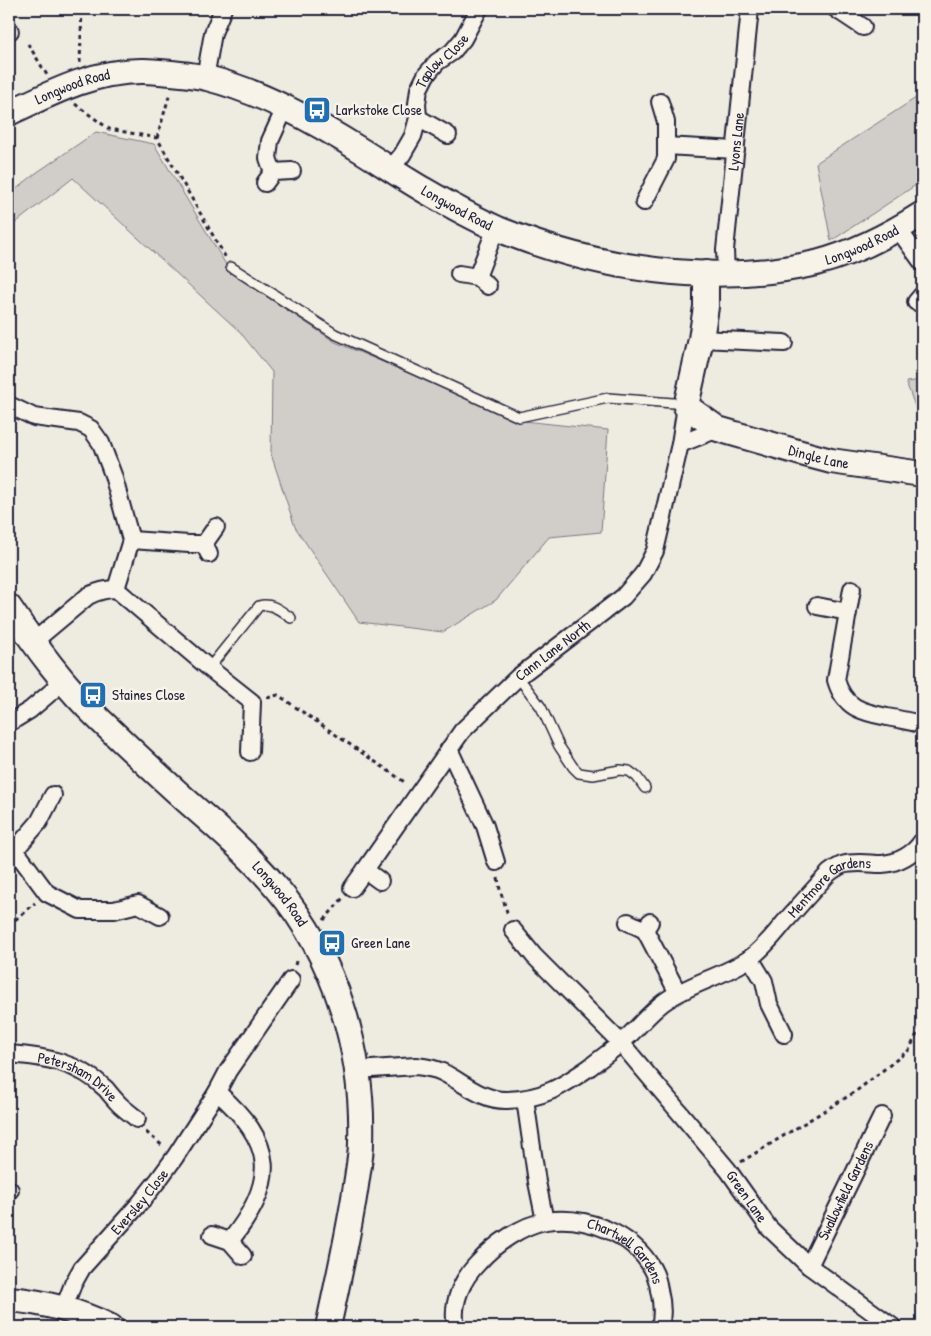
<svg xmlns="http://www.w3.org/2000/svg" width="931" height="1336" viewBox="0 0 931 1336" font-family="'Patrick Hand',sans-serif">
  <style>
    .green { fill: #d1cdc9; stroke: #7a7882 }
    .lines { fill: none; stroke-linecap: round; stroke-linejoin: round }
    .lane-casing { stroke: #22223b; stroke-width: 12 }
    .street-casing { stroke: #22223b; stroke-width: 20 }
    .secondary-casing { stroke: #22223b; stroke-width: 28 }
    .path { stroke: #22223b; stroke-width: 3; stroke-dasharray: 4 4; stroke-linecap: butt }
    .lane { stroke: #f7f3e8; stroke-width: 9 }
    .street { stroke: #f7f3e8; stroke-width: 16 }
    .secondary { stroke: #f7f3e8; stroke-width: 24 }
    .labels { text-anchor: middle; stroke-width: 5; stroke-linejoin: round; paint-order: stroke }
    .street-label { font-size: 15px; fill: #22223b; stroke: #f7f3e8 }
    .poi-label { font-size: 15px; fill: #22223b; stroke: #f7f3e8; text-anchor: start }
  </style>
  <rect width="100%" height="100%" fill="#eeebe1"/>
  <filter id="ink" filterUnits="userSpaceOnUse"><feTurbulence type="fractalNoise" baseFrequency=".02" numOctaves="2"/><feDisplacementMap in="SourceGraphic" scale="10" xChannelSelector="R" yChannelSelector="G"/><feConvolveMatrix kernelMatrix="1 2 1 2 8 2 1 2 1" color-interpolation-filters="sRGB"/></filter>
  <g filter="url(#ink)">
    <g class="green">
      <polygon points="922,94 922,181 831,241 816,163"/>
      <polygon points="96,132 154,144 231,273 335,342 421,378 514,420 608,430 601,532 549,537 496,600 443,632 359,622 295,527 271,454 272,372 240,332 73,178 9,228 9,195 36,173"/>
      <polygon points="922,380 922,425 906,382"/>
    </g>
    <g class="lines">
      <g class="lane-casing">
        <g id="lane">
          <polyline points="231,267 335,334 519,417 608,398 686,404"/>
          <path d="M209 668 259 606C271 602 281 611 291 618"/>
          <polyline points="518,677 541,707 559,746 573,767 579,773 593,775 620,770 629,771 637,777 645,788"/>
        </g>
      </g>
      <g class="street-casing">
        <g id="street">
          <polyline points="836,9 863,27"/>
          <polyline points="9,30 10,31"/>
          <polyline points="205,78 213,33 223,9"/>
          <polyline points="418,118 448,135"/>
          <polyline points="666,146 736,150"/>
          <path id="s1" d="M390 169 402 155 413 136 418 118 417 104 419 89 426 75 437 62 452 52 463 39 479 9"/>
          <polyline points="273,172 268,158 270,141 285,108"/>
          <polyline points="265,183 273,172 292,171"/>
          <polyline points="644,202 666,159 666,122 660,102"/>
          <polyline points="898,229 922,262"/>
          <path id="s2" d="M726 273 725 250 750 9"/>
          <polyline points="459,274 477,277 488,286"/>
          <polyline points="477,277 496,228"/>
          <polyline points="916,302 922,295"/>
          <polyline points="701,339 784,343"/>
          <polyline points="9,405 34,417 79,423 91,429 101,443 113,475 131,540 116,589"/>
          <polyline points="680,444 718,429"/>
          <polyline points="131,540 189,544 204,544"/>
          <polyline points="209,554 204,544 216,527"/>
          <polyline points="817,606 848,612 852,589"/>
          <path d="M848 612 836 680C844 708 862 712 887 717 899 719 911 722 922 724"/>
          <path d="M33 642 88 596C98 591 105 589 116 589L209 668 252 702 250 752"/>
          <polyline points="9,723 30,710 64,681"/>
          <polyline points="449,749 485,826 496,862"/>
          <polyline points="9,846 15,850 47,893 80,910 114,910 138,904 160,916"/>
          <polyline points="15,850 39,822 53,795"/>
          <path id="s3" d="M365 870 462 731 518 677 623 597 643 574 655 551 680 444 686 406"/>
          <polyline points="352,888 365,870 380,881"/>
          <polyline points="628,922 645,930 650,922"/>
          <path id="s4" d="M513 930 534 956 621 1043 728 1170 769 1228 809 1266 893 1327"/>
          <polyline points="645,930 678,993"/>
          <polyline points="750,958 764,981 769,1004 784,1034"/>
          <path id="s5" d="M9 1054C46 1057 78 1062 106 1089 110 1094 114 1099 119 1104 124 1109 131 1114 137 1119"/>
          <path id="s6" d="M357 1070 416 1066C425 1067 434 1068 442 1072 463 1082 482 1101 507 1100 543 1099 561 1087 590 1067 601 1058 613 1050 623 1041 637 1029 649 1013 664 1002 690 983 722 977 749 959 762 950 773 936 783 924 798 907 813 890 829 873 833 870 837 867 842 865 856 861 869 864 882 864 898 863 914 854 922 841"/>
          <polyline points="217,1092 228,1071 291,980"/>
          <polyline points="525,1099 537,1182 545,1221"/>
          <polyline points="9,1189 10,1190"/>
          <polyline points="212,1235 230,1241 243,1256"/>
          <path id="s7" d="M809 1266 882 1116"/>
          <path id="s8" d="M63 1310 73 1284 82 1268 140 1203 159 1179 175 1157 217 1092C276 1143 278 1181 230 1241"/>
          <path id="s9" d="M456 1327C451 1303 462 1279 479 1262 495 1244 522 1225 546 1221 585 1215 632 1233 652 1268 656 1275 658 1282 659 1290 662 1302 663 1315 660 1327"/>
        </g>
      </g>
      <g class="secondary-casing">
        <g id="secondary">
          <path id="s10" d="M9 113C51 93 95 70 144 71 163 72 188 74 207 78 262 92 314 121 362 151 383 164 403 178 424 190 448 204 473 218 498 229 596 269 712 287 816 263 854 253 889 235 922 214"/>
          <path id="s11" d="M706 273V307L701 339 686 406 718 429 801 453 831 461 922 474"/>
          <path id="s12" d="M9 607C36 647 65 687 100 720 129 748 158 775 188 802 219 829 250 856 277 888 336 958 364 1052 361 1142 361 1156 358 1171 356 1185 349 1233 338 1280 328 1327"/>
          <path d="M9 1299C44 1302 80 1312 111 1327"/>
        </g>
      </g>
      <g class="path">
        <polyline points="28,44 47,75"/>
        <polyline points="80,63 82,9"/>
        <polyline points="75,104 109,129 157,138 226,258"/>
        <polyline points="157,138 170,93"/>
        <polyline points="267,698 278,695 406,783"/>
        <polyline points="498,878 500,890 508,915"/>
        <polyline points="324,920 343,898"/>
        <polyline points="9,925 35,903"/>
        <polyline points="295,965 297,958"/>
        <polyline points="146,1132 164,1147"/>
        <polyline points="741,1162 855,1092 909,1050 922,1024"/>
      </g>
      <use href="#lane" class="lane"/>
      <use href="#street" class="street"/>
      <use href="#secondary" class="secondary"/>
    </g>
  </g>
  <defs>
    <g id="bus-square" transform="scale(1.4375)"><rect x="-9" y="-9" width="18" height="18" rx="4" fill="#1f6fb2" stroke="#f7f3e8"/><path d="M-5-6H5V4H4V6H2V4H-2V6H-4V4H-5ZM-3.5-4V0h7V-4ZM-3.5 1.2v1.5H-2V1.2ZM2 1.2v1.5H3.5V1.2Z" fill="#fff"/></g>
  </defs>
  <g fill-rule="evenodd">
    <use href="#bus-square" x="317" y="110"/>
    <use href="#bus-square" x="93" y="695"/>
    <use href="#bus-square" x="332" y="943"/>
  </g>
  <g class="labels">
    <g class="street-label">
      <text dy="5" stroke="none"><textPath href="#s1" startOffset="125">Taplow Close</textPath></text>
      <text dy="5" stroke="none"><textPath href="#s10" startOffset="69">Longwood Road</textPath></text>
      <text dy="5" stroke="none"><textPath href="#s2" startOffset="132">Lyons Lane</textPath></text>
      <text dy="5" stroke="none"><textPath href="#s10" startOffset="489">Longwood Road</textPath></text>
      <text dy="5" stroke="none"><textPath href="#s10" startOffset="909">Longwood Road</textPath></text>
      <text dy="5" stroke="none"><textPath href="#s11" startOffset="279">Dingle Lane</textPath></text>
      <text dy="5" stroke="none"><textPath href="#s3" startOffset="291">Cann Lane North</textPath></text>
      <text dy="5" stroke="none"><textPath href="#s6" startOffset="554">Mentmore Gardens</textPath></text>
      <text dy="5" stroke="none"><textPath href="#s12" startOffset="396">Longwood Road</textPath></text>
      <text dy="5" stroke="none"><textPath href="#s5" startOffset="74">Petersham Drive</textPath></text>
      <text dy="5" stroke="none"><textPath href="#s7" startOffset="84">Swallowfield Gardens</textPath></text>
      <text dy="5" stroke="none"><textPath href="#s4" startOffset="355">Green Lane</textPath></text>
      <text dy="5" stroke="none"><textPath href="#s8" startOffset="134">Eversley Close</textPath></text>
      <text dy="5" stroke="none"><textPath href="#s9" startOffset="242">Chartwell Gardens</textPath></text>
    </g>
    <g class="poi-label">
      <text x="336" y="115">Larkstoke Close</text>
      <text x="112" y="700">Staines Close</text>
      <text x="351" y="948">Green Lane</text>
    </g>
  </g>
  <rect width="931" height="1336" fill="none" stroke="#f7f3e8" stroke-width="30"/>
  <rect x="15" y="15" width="901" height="1306" fill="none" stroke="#22223b" stroke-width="2" filter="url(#ink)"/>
</svg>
